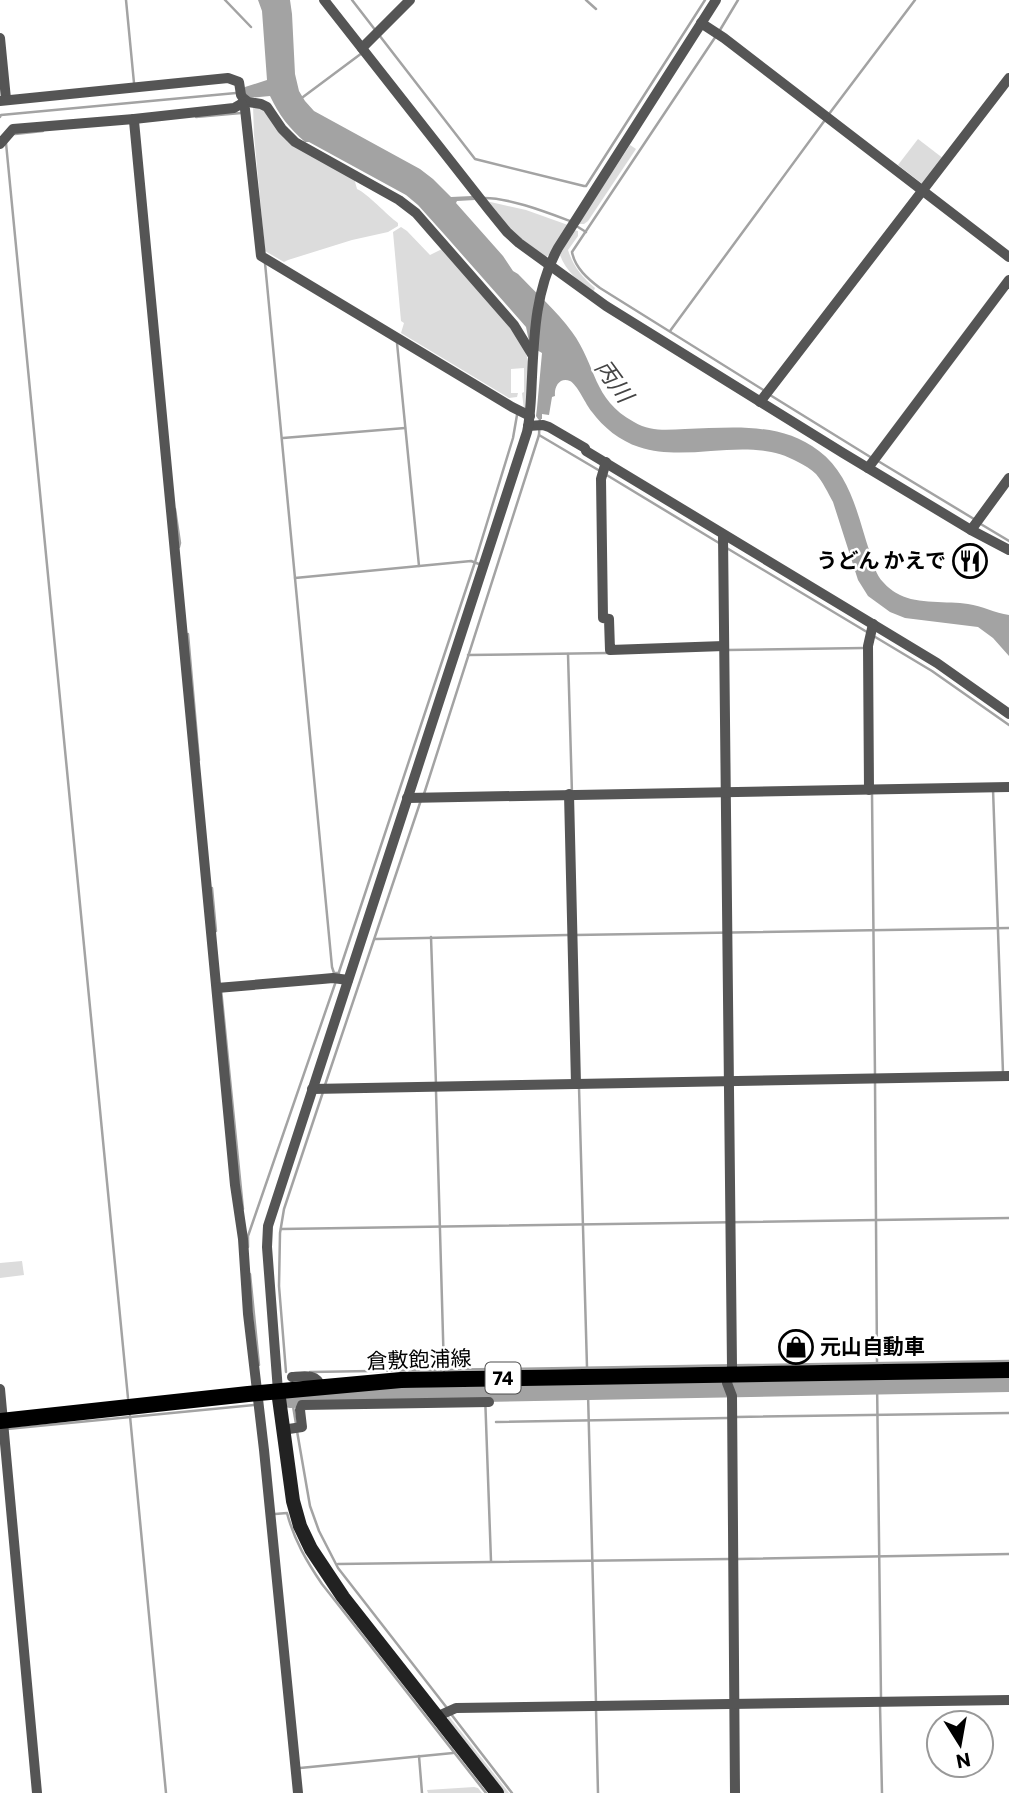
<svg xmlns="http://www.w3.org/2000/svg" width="1009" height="1793" viewBox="0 0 1009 1793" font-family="Commissioner,'Noto Sans JP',sans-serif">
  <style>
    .green { fill: #dcdcdc }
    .water { fill: #a3a3a3 }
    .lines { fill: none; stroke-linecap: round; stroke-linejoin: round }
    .stream { stroke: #a3a3a3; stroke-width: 2.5 }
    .river { stroke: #a3a3a3; stroke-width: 16 }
    .street { stroke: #555; stroke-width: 10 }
    .secondary { stroke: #222; stroke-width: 14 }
    .primary { stroke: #000; stroke-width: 16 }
    .labels { text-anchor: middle; stroke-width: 5; stroke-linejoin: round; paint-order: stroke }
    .shield { fill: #fff; stroke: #4c4c4c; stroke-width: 2 }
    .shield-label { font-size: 19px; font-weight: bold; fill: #000 }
    .poi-label { font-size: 21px; font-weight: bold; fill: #000; stroke: #fff; text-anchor: end }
    .street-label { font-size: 21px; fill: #000; stroke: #fff }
    .water-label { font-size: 23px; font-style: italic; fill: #444; stroke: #fff }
  </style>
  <rect width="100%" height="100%" fill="#fff"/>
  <g class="green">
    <path d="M253 105 260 107 272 120 354 178 357 189C367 193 387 215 398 223V226L388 232 352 240 288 260 284 262 265 251 254 135Z"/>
    <polygon points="918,139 944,159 924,185 898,165"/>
    <polygon points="630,145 636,149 588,221 584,224 578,224"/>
    <polygon points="486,201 526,210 568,225 549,255 546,257 509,230"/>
    <path d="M401 227 407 231 430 255 442 249C464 274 523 330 528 361 530 377 527 395 527 410H524L522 393 524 392V368L511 369V393H518L517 397 509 398 401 333 404 323 401 321 393 232Z"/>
    <path d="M574 230 578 231V236L568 250C573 266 582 277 595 288L593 293C580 282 566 272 560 255Z"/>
    <polygon points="22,1261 24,1275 0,1278 0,1263"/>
    <polygon points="448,1715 509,1793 502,1793 448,1724"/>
    <polygon points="474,1787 478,1788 482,1793 428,1793 427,1790"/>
  </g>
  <path class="water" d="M258 0H290L292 14 295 74 299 91 305 101 314 111 420 169 433 179 451 197 472 196 475 200 457 201 456 203 503 256 513 271 518 274C536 293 557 311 572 332 597 366 592 399 634 422 651 432 667 430 685 429 731 428 780 421 819 451 851 475 858 517 870 553 873 563 876 575 883 582 887 587 894 592 900 595 917 604 948 601 968 604 982 606 995 613 1009 615V656L993 638 978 627 905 618 890 612 868 596 858 580 833 502C828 493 823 482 816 474 811 469 804 465 798 462 748 434 691 464 639 447 620 441 603 427 592 412 586 405 577 384 570 381 560 377 554 386 555 396L552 397 549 415 542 414V419H538L536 416 537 408 542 353 530 346 526 327 444 234 418 205 406 195 309 142H305C289 128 279 115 270 96L248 98 244 94 245 87 267 80 262 11Z"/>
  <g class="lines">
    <g class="stream">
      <polyline points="126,0 134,83"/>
      <polyline points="225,0 251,27"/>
      <polyline points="352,0 475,159 584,186 586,186 705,0"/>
      <polyline points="586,0 596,9"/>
      <polyline points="720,30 738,0"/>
      <path d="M716 36 572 252C575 268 588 279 600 288L765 391"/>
      <polyline points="303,97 362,53"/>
      <polyline points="829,114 915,0"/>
      <polyline points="0,117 1,115 236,93"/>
      <polyline points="196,117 241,113"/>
      <polyline points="15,134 43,131"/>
      <polyline points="6,143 128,1398"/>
      <path d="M482 198C507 197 546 212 570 221"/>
      <polyline points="578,227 586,232"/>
      <polyline points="265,263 332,967 334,973 339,973"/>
      <polyline points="670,331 825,120"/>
      <polyline points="397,343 419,566"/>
      <polyline points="770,395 872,458"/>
      <polyline points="539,435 600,471"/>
      <polyline points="283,438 405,428"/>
      <polyline points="878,461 974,519"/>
      <polyline points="605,474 719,543"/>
      <polyline points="175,509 180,543 179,547"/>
      <polyline points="979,523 1009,541"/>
      <polyline points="725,547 932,671 1009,725"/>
      <polyline points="295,578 471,561 479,564"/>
      <polyline points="188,634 199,760"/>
      <polyline points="727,650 864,648"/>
      <polyline points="568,654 572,794"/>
      <polyline points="468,655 608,653"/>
      <polyline points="993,789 1003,1073"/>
      <polyline points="872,793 875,1076"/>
      <polyline points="424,794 539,435 540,416"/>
      <polyline points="212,888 216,931"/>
      <polyline points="575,935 1009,928"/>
      <polyline points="431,937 436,1085"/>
      <polyline points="375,939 568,935"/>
      <polyline points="338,975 475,562 513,438 517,415"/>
      <polyline points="221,989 243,1209"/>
      <polyline points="875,1081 877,1362"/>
      <polyline points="325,1085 421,800"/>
      <polyline points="579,1087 587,1367"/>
      <polyline points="436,1091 444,1371"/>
      <polyline points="281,1229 1009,1218"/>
      <polyline points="248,1247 248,1236 336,981"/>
      <polyline points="250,1274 259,1365"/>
      <polyline points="286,1372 279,1286 280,1233 284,1209 323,1092"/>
      <polyline points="310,1372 1009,1361"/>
      <polyline points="877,1379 881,1698"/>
      <polyline points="445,1385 445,1395"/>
      <polyline points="588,1393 596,1703"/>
      <polyline points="485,1394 491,1561"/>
      <polyline points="293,1406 296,1424"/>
      <polyline points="130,1416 166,1793"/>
      <polyline points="736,1417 1009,1413"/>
      <polyline points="496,1422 728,1418"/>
      <polyline points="7,1429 254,1405"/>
      <polyline points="297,1431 310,1506 319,1531 338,1568 447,1708"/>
      <path d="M275 1514 287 1513C294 1540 307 1562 322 1584L486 1793"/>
      <polyline points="738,1559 1009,1554"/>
      <polyline points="338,1564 730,1559"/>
      <polyline points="880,1705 882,1793"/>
      <polyline points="596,1709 598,1793"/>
      <polyline points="451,1714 512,1793"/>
      <polyline points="419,1756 422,1793"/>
      <polyline points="300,1768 453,1753"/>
    </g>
    <polyline class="river" points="290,1400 379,1396 1009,1384"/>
    <g class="street">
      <polyline points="324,0 489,210 507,232 519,243 606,306 843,453 971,530 1009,550"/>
      <polyline points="701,23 724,38 1009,257"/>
      <polyline points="0,38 6,99"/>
      <polyline points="362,48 410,0"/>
      <polyline points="0,101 228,78 239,82 241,95 243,98 248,102 261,104 267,107 282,129 295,142 399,200 416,213 514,325 533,356"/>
      <polyline points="246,101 234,108 134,119 134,121 235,1185 243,1239 248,1314 264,1450 298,1793"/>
      <polyline points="242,104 245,109 261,256 512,407 530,416"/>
      <polyline points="0,144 13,129 134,119"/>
      <polyline points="760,402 1009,78"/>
      <polyline points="528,426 543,425 549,427 585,448 586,451 937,663 1009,714"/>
      <polyline points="606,462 601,479 603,618 609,619 610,650 724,646"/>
      <polyline points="868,468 1009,280"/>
      <polyline points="971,530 1009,478"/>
      <polyline points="723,535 732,1367 727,1383 732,1396 735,1793"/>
      <polyline points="869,790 868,646 873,624"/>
      <polyline points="569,794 576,1084"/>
      <polyline points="407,798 1009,787"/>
      <polyline points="217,988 322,979 333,978 348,980"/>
      <polyline points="312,1089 1009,1076"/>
      <path d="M292 1377C304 1376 317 1373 321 1387"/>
      <polyline points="0,1389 37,1793"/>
      <path d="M278 1391 267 1247 268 1226 527 432C531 414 531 395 532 377 534 333 536 288 558 248L716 0"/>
      <polyline points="282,1430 302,1427 300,1410 302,1405 489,1402"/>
      <polyline points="436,1717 456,1708 1009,1700"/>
    </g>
    <polyline class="secondary" points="278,1391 293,1501 300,1526 311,1549 343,1597 497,1793"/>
    <polyline class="primary" points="0,1421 248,1394 401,1380 1009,1370"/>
  </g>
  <defs>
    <g id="restaurant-ring" transform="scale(1.75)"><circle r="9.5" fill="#fff" stroke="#000" stroke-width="1.5"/><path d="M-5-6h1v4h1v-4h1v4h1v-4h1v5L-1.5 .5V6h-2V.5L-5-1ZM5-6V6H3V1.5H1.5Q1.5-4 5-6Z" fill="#000"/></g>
    <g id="shop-ring" transform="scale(1.75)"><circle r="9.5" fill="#fff" stroke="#000" stroke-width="1.5"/><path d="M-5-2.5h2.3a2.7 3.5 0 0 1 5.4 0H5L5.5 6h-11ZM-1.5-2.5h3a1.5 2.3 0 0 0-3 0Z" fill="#000"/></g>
  </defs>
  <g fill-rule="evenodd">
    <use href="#restaurant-ring" x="970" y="561"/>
    <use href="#shop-ring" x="796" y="1347"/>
  </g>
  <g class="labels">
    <rect class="shield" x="485.5" y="1362.5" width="35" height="31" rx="5"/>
    <g class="shield-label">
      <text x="503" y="1385">74</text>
    </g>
    <g class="poi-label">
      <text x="946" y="568">うどん かえで</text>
      <text x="820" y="1354" text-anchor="start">元山自動車</text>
    </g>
    <g class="street-label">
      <text transform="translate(419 1360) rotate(-2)" y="7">倉敷飽浦線</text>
    </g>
    <g class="water-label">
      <text transform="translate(614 381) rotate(54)" y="8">丙川</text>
    </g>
  </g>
  <g transform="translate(960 1744) rotate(169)"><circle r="33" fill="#ffffff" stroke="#999999" stroke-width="2"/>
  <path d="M0-5L12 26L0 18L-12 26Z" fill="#000000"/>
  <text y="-10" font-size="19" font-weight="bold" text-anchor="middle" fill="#000000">N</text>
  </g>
</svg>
